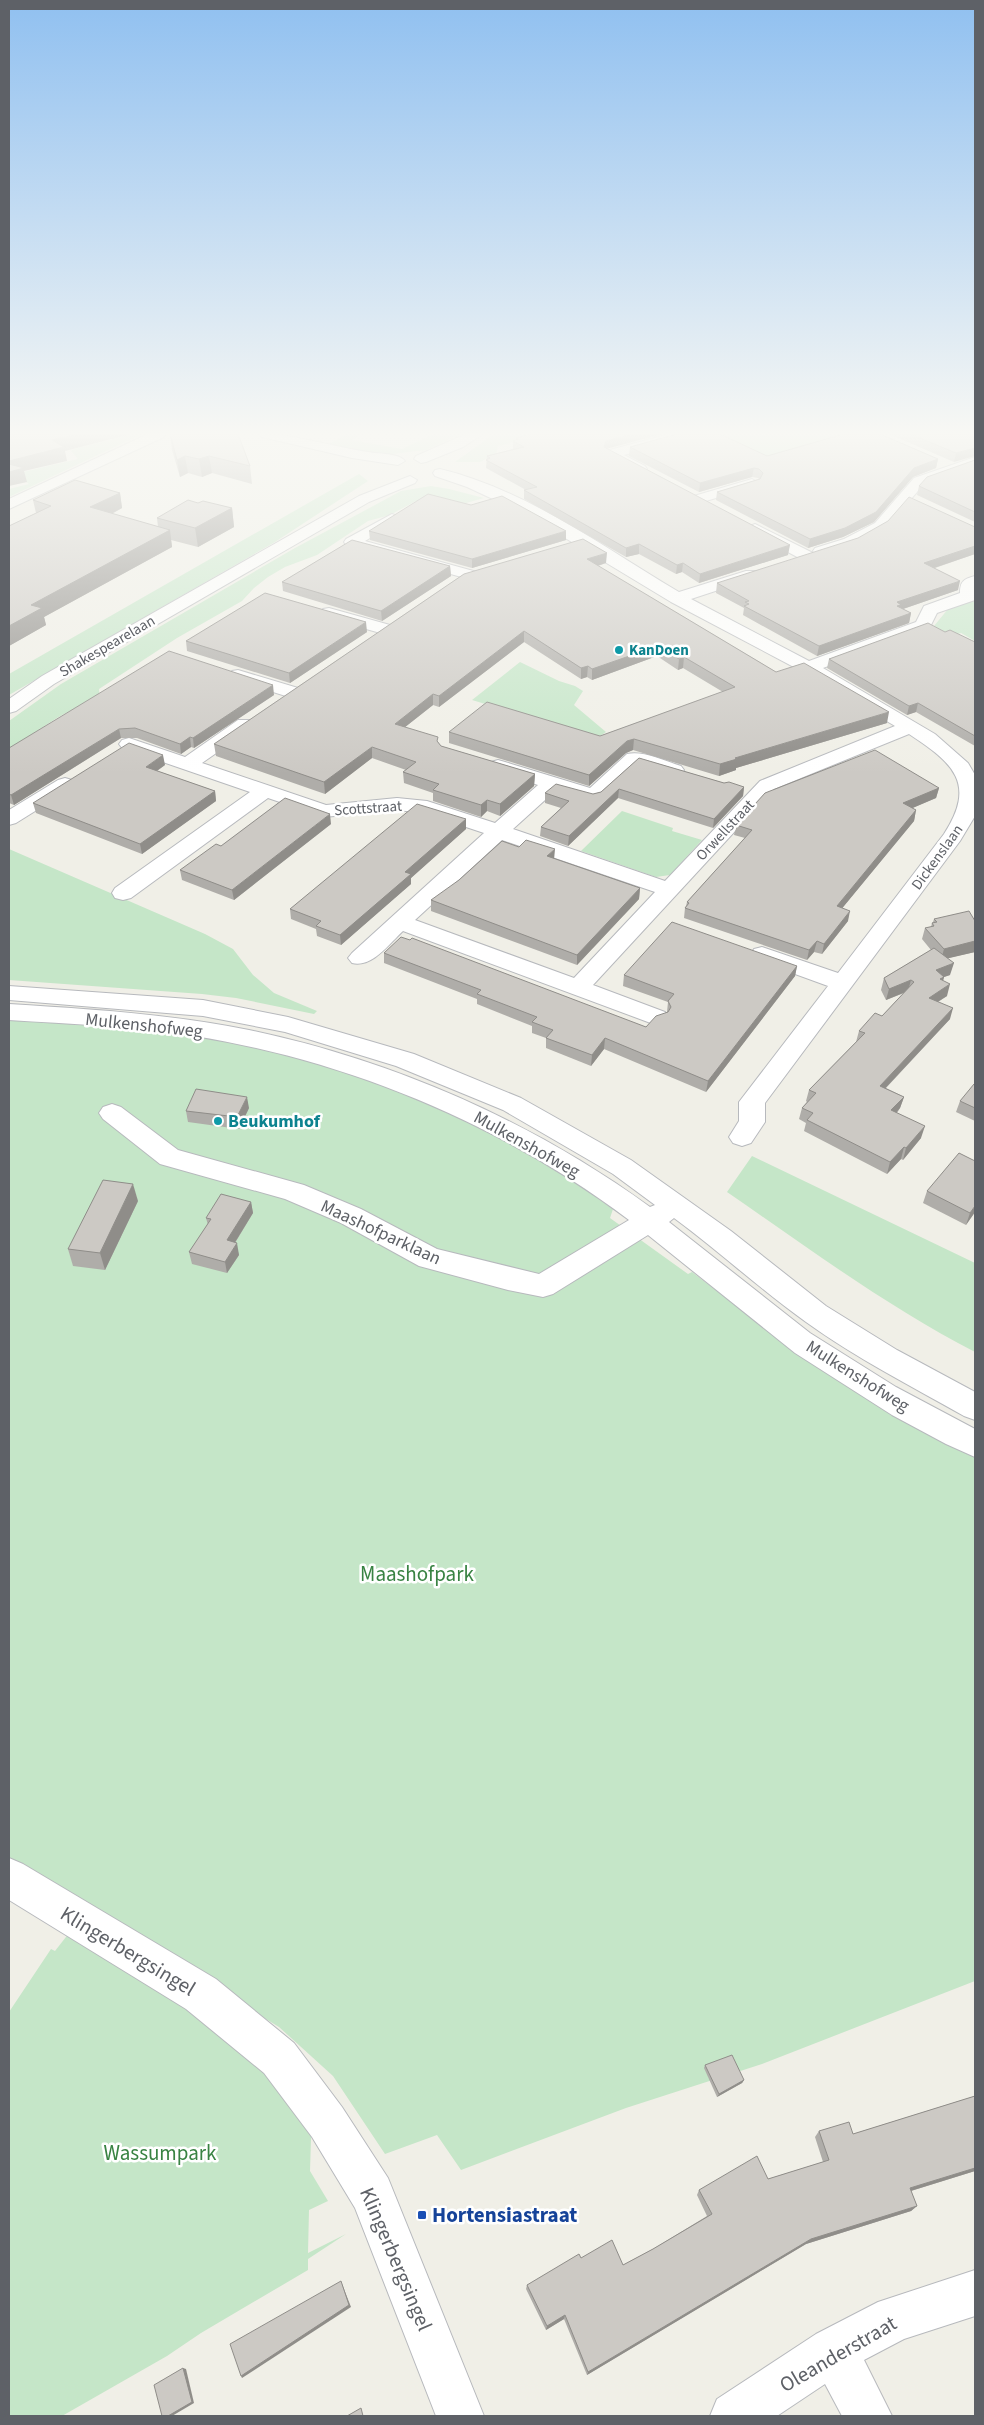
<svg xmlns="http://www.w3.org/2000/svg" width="984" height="2425" viewBox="0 0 984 2425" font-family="'Source Sans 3',sans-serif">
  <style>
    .green { fill: #c5e6c8 }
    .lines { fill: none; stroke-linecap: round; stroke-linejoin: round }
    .minor-casing { stroke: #b7b9bd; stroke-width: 2 }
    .minor { fill: #fff; fill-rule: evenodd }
    .wall { fill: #afada9 }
    .shaded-wall { fill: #8f8d89 }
    .building { fill: #ccc9c4; stroke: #8f8d89 }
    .culture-dot { fill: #0f9aa8; stroke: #fff; stroke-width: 2 }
    .transit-dot { fill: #1a4fb4; stroke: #fff; stroke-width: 2 }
    .labels { text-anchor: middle; stroke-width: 5; stroke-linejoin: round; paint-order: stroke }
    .far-street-label { font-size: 15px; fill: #5e6167; stroke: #fff }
    .far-culture-label { font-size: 15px; font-weight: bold; fill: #0d838f; stroke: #fff; text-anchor: start }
    .street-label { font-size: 18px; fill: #5e6167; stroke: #fff }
    .culture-label { font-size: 18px; font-weight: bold; fill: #0d838f; stroke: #fff; text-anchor: start }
    .near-park-label { font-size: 21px; fill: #398343; stroke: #fff }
    .near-street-label { font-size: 21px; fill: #5e6167; stroke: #fff }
    .near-transit-label { font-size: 21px; font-weight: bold; fill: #164399; stroke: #fff; text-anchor: start }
  </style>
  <rect width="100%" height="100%" fill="#f0efe7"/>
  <g class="green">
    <polygon points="122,434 142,434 9,497 9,489 29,484 14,474 78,459 71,451 74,449 118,438"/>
    <polygon points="347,434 362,434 352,440 402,449 433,434 461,434 426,450 383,455 329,444"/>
    <polygon points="494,434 545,434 498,446 496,454 480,462 455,462"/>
    <polygon points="718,434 853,434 770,458"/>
    <polygon points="359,474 368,481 275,542 9,695 9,674"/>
    <path d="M431 486 449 489 484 498 466 503 416 501 390 515 368 521 317 555 285 567 268 577 254 588 242 601 177 638 99 689 100 702C63 707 38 732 9 752V721L61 684 295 548 401 491Z"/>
    <polygon points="971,600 975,602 975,641 961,633 952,636 934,626 948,609"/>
    <polygon points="520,662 559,681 575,686 583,691 574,705 606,732 597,738 472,700"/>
    <polygon points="622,811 673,828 672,831 702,840 670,875 656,877 581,851"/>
    <polygon points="9,849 205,934 233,949 253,975 274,993 317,1011 314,1014 236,998 202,994 9,980"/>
    <polygon points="9,1014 84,1024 182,1032 288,1052 414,1093 544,1160 613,1209 610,1218 688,1274 692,1272 790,1347 975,1453 975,1981 762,2064 626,2108 461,2170 437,2135 385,2154 333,2076 279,2027 9,1861"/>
    <path d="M752 1156 975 1263V1352C888 1307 808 1248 727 1192Z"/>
    <polygon points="80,1919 313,2073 310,2171 328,2201 309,2210 308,2253 346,2234 308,2259 308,2270 201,2333 167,2356 62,2416 9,2416 9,2012 51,1949 55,1951"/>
  </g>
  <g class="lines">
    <g class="minor-casing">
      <g id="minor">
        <polygon points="148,434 166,434 164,437 9,509 9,499"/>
        <path d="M260 434C297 434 332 447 368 452 378 454 399 453 405 461L398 465 352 458 262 437Z"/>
        <polygon points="466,434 483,434 463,447 426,462 421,463 414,459 416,456"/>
        <polygon points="669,434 692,434 690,437 624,455 645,466 647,469 645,472 635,472 604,454 606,451"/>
        <polygon points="975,457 975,466 924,484 885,529 856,545 821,556 815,554 813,551 815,548 844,539 875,523 914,478"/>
        <path d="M440 469C527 490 603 547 679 592L746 571H758L760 574 758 577 691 599 809 661 916 622 924 606 960 593C960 581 964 579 975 576V600L937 613 929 629 823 668 935 734 968 763 975 775V816L960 841 765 1103V1122L751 1143 742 1146 733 1143 729 1137 739 1121V1102L828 986 754 959 751 954 754 949 762 947 838 973 944 834C977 783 953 763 909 734L774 789 593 985 665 1012 668 1017 665 1022 656 1025 403 931C389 944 372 968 352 963L348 958 352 953 484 833 424 813 397 810 324 817 268 798 131 898 123 900 115 898 112 893 115 888 250 792 122 748 119 744 122 740 129 738 185 757 238 720H252L254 724 252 728 202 763 326 805 397 798 427 801 495 823 538 785 491 770 488 766 491 762 498 760 505 762 590 788 627 754C643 750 665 761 681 766L684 770 681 774 674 776 638 765 600 800 593 802 555 791 513 829 665 881 760 781 895 726 807 674 671 602 527 515 467 487 435 476 433 473 435 470ZM502 840 655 892 574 978 415 920Z"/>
        <polygon points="410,476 417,480 415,483 369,502 54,684 16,711 9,713 9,699 42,676 359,496"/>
        <polygon points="752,479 759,483 757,486 699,503 692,499 694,496"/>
        <polygon points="392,514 397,516 400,519 397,522 365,541 477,572 479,575 477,578 465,578 346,545 344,542 346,539"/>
        <polygon points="755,524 813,553 815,556 813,559 801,559 750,532 747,529 750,526"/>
        <polygon points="329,608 390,625 393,629 390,633 384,634 323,617 321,613 323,609"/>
        <polygon points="238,670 298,688 301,692 298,696 292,698 232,679 229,675 232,671"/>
        <polygon points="65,778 72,780 75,784 72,788 16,823 9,825 9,810 58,780"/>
        <path d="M9 986 203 1000 288 1017 414 1054 521 1098 631 1160 731 1231 826 1306 897 1350 975 1392V1420L964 1416C911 1386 856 1358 806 1322 761 1290 719 1251 674 1218L669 1222 810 1333 896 1387 975 1429V1457L946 1444 892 1415 795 1353 648 1235 553 1294 543 1297 508 1290 419 1266 341 1223 285 1199 160 1164 103 1119 99 1113 103 1107 112 1104 121 1107 178 1150 304 1185 361 1209 437 1249 539 1274 629 1220C503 1125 350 1061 194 1036 133 1026 70 1024 9 1020V1004C89 1009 170 1014 249 1030 392 1060 532 1121 650 1207L655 1205 613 1174 503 1110 396 1066 285 1032 203 1016 9 1000Z"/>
        <polygon points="9,1858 23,1864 216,1979 294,2043 342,2107 388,2178 484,2416 436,2416 355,2208 312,2137 264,2073 186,2009 9,1900"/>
        <polygon points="975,2270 975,2316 904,2339 864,2360 892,2416 842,2416 825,2384 777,2416 710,2416 717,2399 816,2334 878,2302"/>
      </g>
    </g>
    <use href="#minor" class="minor"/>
  </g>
  <g class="wall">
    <polygon points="170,434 250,466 252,484 212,473 202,477 188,473 180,477 172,450"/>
    <polygon points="889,434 975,434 954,462"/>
    <polygon points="516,438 607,449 788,555 699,583 682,572 676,574 639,554 626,557 524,499 524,490 526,490 486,468 487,456 513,449 513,441 516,440"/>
    <polygon points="630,447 767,456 938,459 936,468 913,477 874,522 843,537 808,548 716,500 717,492 759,479 758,478 752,477 699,492 629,456"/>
    <polygon points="975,460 975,522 917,495 919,486"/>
    <polygon points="120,493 122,508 112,514 158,527 157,518 198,503 232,508 234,527 198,547 171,540 172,547 44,617 46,625 9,646 9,526 36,513 33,500"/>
    <polygon points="975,527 975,554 935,568 958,590 903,609 911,613 909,623 817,656 743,615 744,608 716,593 717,583"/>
    <polygon points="369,531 566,540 472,568 370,540"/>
    <polygon points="606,563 598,566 776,672 887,723 736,768 736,770 719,776 633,750 626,753 589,786 449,743 449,732 600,736 723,692 683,668 678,670 657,656 592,680 587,677 581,679 524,642 439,707 433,705 405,727 438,742 441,746 535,774 534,786 500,816 487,811 481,817 433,801 433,793 404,783 403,772 406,770 372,758 325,794 216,756 214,744 464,574"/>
    <polygon points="450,566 451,576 382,621 283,591 282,582"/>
    <polygon points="367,632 290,683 187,651 186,641"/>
    <polygon points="945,632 975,642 975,746 916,712 907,715 827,668 829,659"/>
    <polygon points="274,695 194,748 191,747 181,754 137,738 121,738 14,805 9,803 9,748"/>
    <polygon points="639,758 724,783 744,787 743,796 713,828 618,798 568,846 540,836 541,827 561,808 545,803 545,793 593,794 601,792"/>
    <polygon points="165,765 157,771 215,791 216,801 142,854 36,813 33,803"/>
    <polygon points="939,788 936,798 912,808 916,810 914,821 842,908 848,921 822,954 814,952 807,960 684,918 685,908 686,906 687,902 745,838 734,835 736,825"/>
    <polygon points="466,819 466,829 411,878 411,884 341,945 317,936 316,929 291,919 290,909"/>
    <polygon points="331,824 234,900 182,880 180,870 221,846"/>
    <polygon points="554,859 640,888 639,899 577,965 431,911 431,900"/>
    <polygon points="934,919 975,921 975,952 948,958 950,975 944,977 943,981 947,996 938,1002 950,1019 886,1088 904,1097 900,1108 897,1113 921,1138 903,1160 901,1159 887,1174 804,1131 806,1123 799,1119 802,1108 807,1102 806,1101 809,1090 856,1042 859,1031 882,1016 904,993 886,1000 881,990 884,978 931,950 922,939 925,928 931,927 932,923 933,922"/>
    <polygon points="384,953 646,1027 667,1012 668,1002 623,986 624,975 797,966 795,976 706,1092 604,1049 591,1066 546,1048 546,1038 532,1033 532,1026 477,1004 477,999 384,963"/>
    <polygon points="975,1085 975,1121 956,1112 960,1101"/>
    <polygon points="249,1108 239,1129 188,1122 186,1111"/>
    <polygon points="927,1191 975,1212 966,1225 923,1203"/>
    <polygon points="138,1201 105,1270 73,1266 68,1249"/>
    <polygon points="251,1202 253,1213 235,1243 239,1255 227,1273 192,1264 189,1252 208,1225 206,1218"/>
    <polygon points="705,2065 744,2080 742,2083 717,2097 704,2068"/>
    <polygon points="975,2096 975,2171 911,2191 917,2206 911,2211 806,2244 587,2375 564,2319 546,2330 526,2289 527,2285 581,2258 623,2265 653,2249 707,2216 697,2195 699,2190 768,2179 823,2162 815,2137 819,2131 853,2134"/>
  </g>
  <g class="shaded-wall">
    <polygon points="77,434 126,434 127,435 65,451 67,461 24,471 27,482 9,486 9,461 52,440"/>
    <polygon points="631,434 662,434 606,449 604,447 606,441"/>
    <polygon points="975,448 975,456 954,462 956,453"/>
    <polygon points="185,456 188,473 180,477 177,460"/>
    <polygon points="209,456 212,473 202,477 199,459"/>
    <polygon points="938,459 936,468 913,477 874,522 843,537 808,548 810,539 914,468"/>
    <polygon points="754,468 752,477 699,492 700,483"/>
    <polygon points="120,493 122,508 93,523 90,507"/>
    <polygon points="232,508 234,527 198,547 195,528"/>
    <polygon points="170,530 172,547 44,617 46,625 9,646 9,626 31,605"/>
    <polygon points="566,531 566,540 472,568 472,559"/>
    <polygon points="639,544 639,554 626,557 626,548"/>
    <polygon points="790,545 788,555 699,583 700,574"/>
    <polygon points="975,546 975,554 922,572 924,563"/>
    <polygon points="607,553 606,563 587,569 587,559"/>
    <polygon points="683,563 682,572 676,574 677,565"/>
    <polygon points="450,566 451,576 382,621 381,611"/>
    <polygon points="960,581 958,590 900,610 899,614 897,602"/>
    <polygon points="911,613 909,623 817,656 819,646"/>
    <polygon points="366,622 367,632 290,683 289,673"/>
    <polygon points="524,631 524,642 439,707 439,696"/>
    <polygon points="658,646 657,656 592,680 592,669"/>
    <polygon points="684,657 683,668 678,670 679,659"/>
    <polygon points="588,666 587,677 581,679 581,668"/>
    <polygon points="273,685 274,695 194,748 193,738"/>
    <polygon points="433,694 433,705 395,735 395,724"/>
    <polygon points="918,703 916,712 907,715 909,706"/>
    <polygon points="889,712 887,723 736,768 736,770 719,776 720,764 735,758"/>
    <polygon points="119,729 121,738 14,805 11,795"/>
    <polygon points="190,737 191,747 181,754 180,744"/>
    <polygon points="634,739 633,750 626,753 589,786 589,775 627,741"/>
    <polygon points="372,747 372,758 325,794 324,782"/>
    <polygon points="163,755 165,765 148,777 146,767"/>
    <polygon points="535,774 534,786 500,816 500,804"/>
    <polygon points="744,787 743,796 713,828 714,819"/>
    <polygon points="939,788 936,798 901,813 903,803"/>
    <polygon points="619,789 618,798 568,846 569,836"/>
    <polygon points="215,791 216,801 142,854 140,844"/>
    <polygon points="487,800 487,811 481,817 481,805"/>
    <polygon points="916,810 914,821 835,917 837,906"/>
    <polygon points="330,814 331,824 234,900 232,890"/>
    <polygon points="466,819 466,829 411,878 411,884 341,945 340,935 405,872"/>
    <polygon points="555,849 554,860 547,856"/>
    <polygon points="640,888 639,899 577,965 577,955"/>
    <polygon points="850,911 848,921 822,954 824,944"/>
    <polygon points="817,941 814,952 807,960 809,950"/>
    <polygon points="975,941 975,952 941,960 944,949"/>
    <polygon points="954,963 950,975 944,977 941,988 936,970"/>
    <polygon points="797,966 795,976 706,1092 708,1081"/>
    <polygon points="911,980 908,991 886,1000 889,989"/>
    <polygon points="950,984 947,996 926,1009 929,998"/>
    <polygon points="953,1008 950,1019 877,1097 880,1086"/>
    <polygon points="605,1038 604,1049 591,1066 592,1055"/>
    <polygon points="247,1097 249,1108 239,1129 237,1117"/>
    <polygon points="904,1097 900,1108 888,1122 891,1110"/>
    <polygon points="925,1126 921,1138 903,1160 906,1148"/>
    <polygon points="904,1147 901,1159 887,1174 890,1162"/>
    <polygon points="133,1184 138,1201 105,1270 100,1253"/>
    <polygon points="251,1202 253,1213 229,1252 227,1240"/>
    <polygon points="975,1206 975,1212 966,1225 970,1213"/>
    <polygon points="237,1243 239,1255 227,1273 225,1262"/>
    <polygon points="744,2080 742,2083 717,2097 719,2094"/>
    <polygon points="975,2168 975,2171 904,2193 910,2188"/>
    <polygon points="917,2206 911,2211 806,2244 587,2375 588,2372 811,2239"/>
    <polygon points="342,2284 351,2307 242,2378 241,2376"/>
    <polygon points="565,2315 564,2319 546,2330 547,2326"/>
    <polygon points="183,2368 186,2369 194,2403 172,2416 168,2416"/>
  </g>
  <g class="building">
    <polygon points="9,434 77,434 52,440 64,447 9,461"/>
    <polygon points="170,434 238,434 250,466 209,456 199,459 185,456 177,460"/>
    <polygon points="531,434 631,434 606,441 604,447 790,545 700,574 683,563 677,565 639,544 626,548 524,490 537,487 486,460 490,458 487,456 524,447 513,441 518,439 516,438"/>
    <polygon points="677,434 720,434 767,456 844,434 880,434 938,459 914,468 876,512 845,528 810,539 717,492 760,479 763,473 759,469 754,468 700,483 630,447"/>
    <polygon points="910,434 975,434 975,448 956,453"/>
    <polygon points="975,460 975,512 919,486 927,477"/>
    <polygon points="9,464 24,468 9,472"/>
    <polygon points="75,480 120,493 90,507 170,530 31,605 42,608 9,626 9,526 51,506 33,500"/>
    <polygon points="428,494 471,505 502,496 566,531 472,559 369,531"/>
    <polygon points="909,497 975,527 975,546 924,563 960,581 897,602 901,605 897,606 911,613 819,646 744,606 749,604 745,602 749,601 717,583 858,538 888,521"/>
    <polygon points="188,500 198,503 203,501 232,508 195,528 157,518"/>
    <polygon points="583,539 607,553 587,559 776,672 804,663 889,712 735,758 737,759 720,764 634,739 627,741 589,775 449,732 487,702 600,736 735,687 684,657 679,659 658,646 592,669 588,666 581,668 524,631 439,696 433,694 395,724 438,737 437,741 441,746 535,774 500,804 487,800 481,805 433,790 439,784 403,772 416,762 372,747 324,782 214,744 464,574"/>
    <polygon points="352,540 450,566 381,611 282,582"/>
    <polygon points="265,593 366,622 289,673 186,641"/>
    <polygon points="928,623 945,632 950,630 975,642 975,736 918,703 909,706 829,659"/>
    <polygon points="169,651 273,685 193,738 190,737 180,744 135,728 119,729 11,795 9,794 9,748"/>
    <polygon points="129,743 163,755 146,767 215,791 140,844 33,803"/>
    <polygon points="875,750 939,788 903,803 916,810 837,906 850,911 824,944 817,941 809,950 685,908 689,903 687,902 752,830 736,825 765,793"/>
    <polygon points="639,758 724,783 729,782 744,787 714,819 619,789 569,836 541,827 569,801 545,793 556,784 593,794 601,792"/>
    <polygon points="285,798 330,814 232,890 180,870 216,844 221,846"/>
    <polygon points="417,804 466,819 405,872 411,874 340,935 316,926 321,921 290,909"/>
    <polygon points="526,840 555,849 547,856 640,888 577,955 431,900 459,880 502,841 519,847"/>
    <polygon points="969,911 975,921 975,941 944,949 925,928 934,926 932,923 937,922 934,919"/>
    <polygon points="672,922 797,966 708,1081 605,1038 592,1055 546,1038 553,1030 532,1022 537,1017 477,994 481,990 384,953 401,937 410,940 412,938 646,1027 656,1016 668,1012 671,1007 668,1001 674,994 624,975"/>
    <polygon points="934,948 954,963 936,970 944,977 940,979 950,984 929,998 953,1008 880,1086 904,1097 891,1110 925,1126 906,1148 904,1147 890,1162 807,1120 813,1113 802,1108 816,1093 809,1090 865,1033 859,1031 875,1013 882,1016 914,982 911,980 889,989 884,978"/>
    <polygon points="974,1084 975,1085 975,1108 960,1101"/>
    <polygon points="196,1089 247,1097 237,1117 186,1111"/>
    <polygon points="959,1153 975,1161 975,1206 970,1213 927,1191"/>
    <polygon points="103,1180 133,1184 100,1253 68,1249"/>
    <polygon points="221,1194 251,1202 227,1240 237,1243 225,1262 189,1252 211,1219 206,1218"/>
    <polygon points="732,2055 744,2080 719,2094 705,2065"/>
    <polygon points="975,2096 975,2168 910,2188 917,2206 811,2239 588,2372 565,2315 547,2326 527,2285 579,2254 581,2258 612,2240 623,2265 653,2249 712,2214 699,2190 757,2156 768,2179 829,2160 819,2131 849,2122 853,2134"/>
    <polygon points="341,2281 349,2305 241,2376 230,2344"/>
    <polygon points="183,2368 192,2402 168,2416 162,2416 154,2385"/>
    <polygon points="361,2408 363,2416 347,2416"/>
  </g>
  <linearGradient id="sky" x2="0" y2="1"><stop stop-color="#90c0f0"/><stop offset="0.56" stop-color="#f8f8f4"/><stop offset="1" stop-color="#f8f8f4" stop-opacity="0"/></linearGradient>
  <rect width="984" height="774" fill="url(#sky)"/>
  <g class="culture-dot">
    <circle cx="619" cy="650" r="5"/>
    <circle cx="218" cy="1121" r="5"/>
  </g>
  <rect class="transit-dot" x="417" y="2210" width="10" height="10" rx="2.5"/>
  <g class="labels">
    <g class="far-street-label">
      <text transform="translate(107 646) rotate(-30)" y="5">Shakespearelaan</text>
      <text transform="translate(368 808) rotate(-4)" y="5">Scottstraat</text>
      <text transform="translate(725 830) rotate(-47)" y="5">Orwellstraat</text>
      <text transform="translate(937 857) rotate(-54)" y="5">Dickenslaan</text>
    </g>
    <g class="far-culture-label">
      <text x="629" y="655">KanDoen</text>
    </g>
    <g class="street-label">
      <text transform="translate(144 1025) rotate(6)" y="6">Mulkenshofweg</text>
      <text transform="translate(527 1144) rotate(29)" y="6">Mulkenshofweg</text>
      <text transform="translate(381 1232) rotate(25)" y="6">Maashofparklaan</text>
      <text transform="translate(858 1376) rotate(32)" y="6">Mulkenshofweg</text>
    </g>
    <g class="culture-label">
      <text x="228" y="1127">Beukumhof</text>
    </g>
    <g class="near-park-label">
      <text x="417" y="1581">Maashofpark</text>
      <text x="160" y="2160">Wassumpark</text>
    </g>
    <g class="near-street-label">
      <text transform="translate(128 1951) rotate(31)" y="7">Klingerbergsingel</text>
      <text transform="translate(396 2259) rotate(67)" y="7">Klingerbergsingel</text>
      <text transform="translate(838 2354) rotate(-30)" y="7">Oleanderstraat</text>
    </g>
    <g class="near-transit-label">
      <text x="432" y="2222">Hortensiastraat</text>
    </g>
  </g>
  <rect width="984" height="2425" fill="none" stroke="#5e6167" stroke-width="20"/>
</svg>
